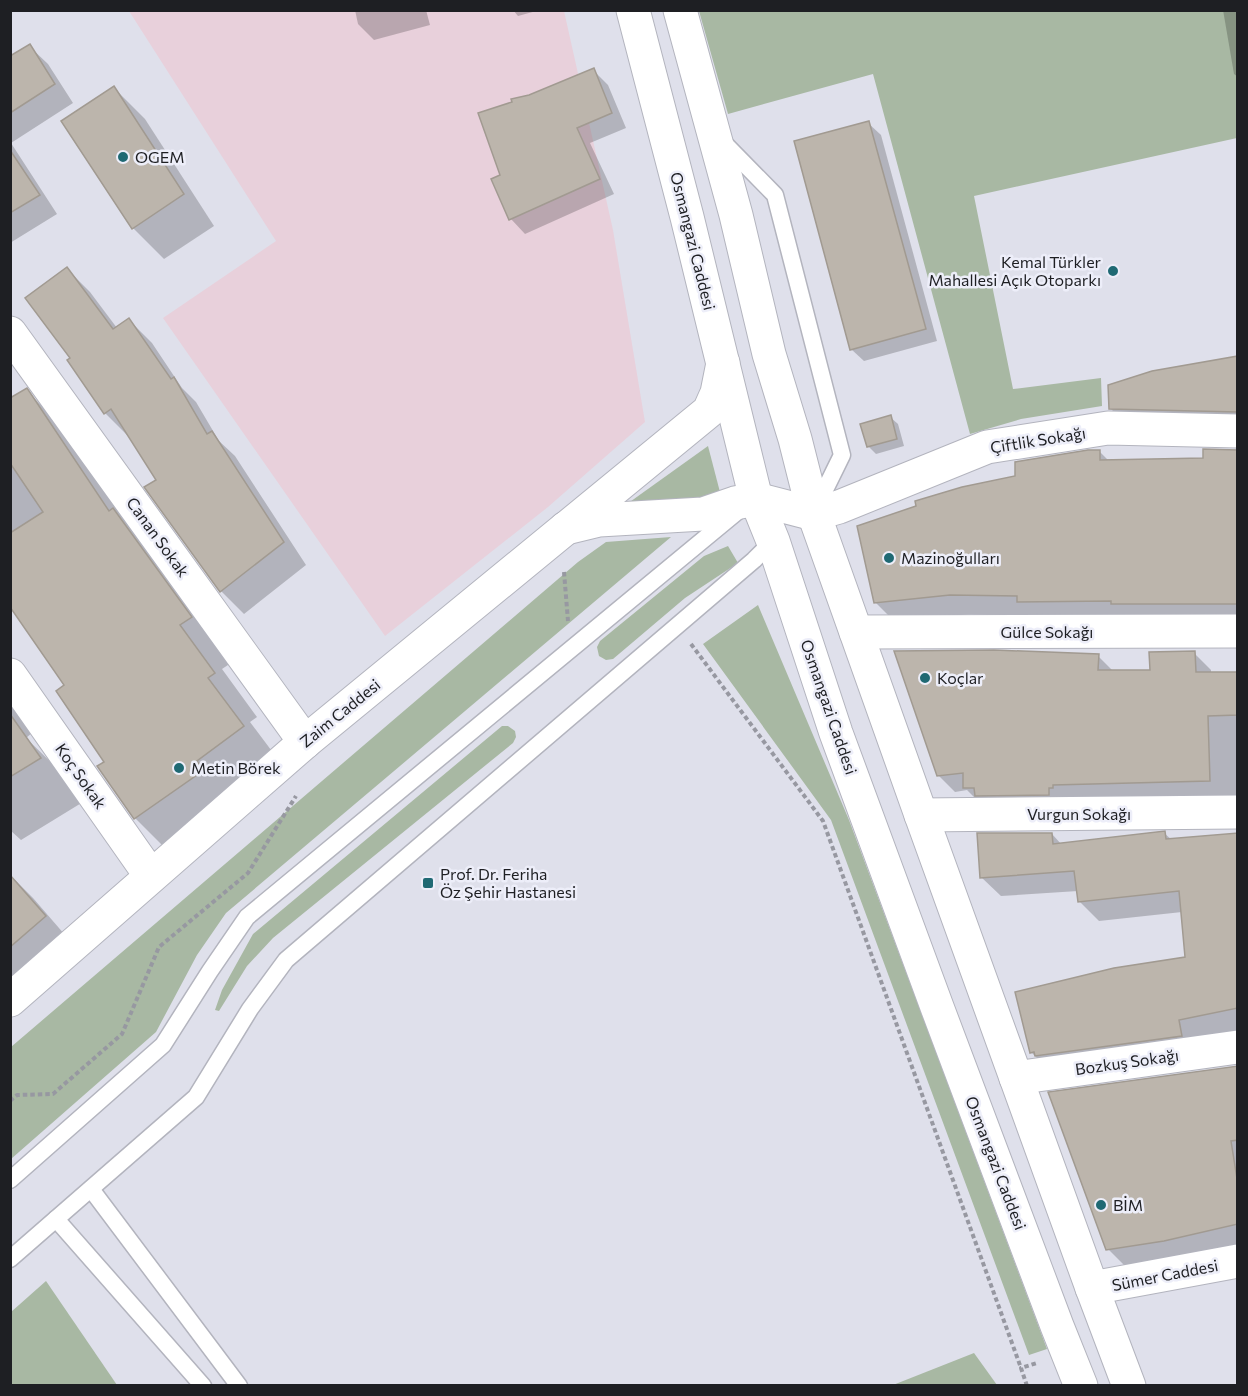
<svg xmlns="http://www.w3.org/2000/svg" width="1248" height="1396" viewBox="0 0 1248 1396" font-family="Commissioner,sans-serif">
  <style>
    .industrial { fill: #e8d0db }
    .green { fill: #a8b8a3 }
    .shadow { fill: #0003 }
    .building { fill: #bcb5ac; stroke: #a19a91; stroke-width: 1.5 }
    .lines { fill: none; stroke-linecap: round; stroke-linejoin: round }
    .lane-casing { stroke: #b3b4be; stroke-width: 19 }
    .street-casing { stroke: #b3b4be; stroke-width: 35 }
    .secondary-casing { stroke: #b3b4be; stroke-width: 35 }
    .primary-casing { stroke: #b3b4be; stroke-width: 35 }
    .path { stroke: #9798a1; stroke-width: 4; stroke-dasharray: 4.5 3; stroke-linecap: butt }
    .lane { stroke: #fff; stroke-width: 16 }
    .street { stroke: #fff; stroke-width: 33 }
    .secondary { stroke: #fff; stroke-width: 33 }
    .primary { stroke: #fff; stroke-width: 33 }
    .poi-dot { fill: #1f6973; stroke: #edeef9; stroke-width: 2 }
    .labels { text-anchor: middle; stroke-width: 5; stroke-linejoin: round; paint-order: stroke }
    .poi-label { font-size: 16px; fill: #1e1f23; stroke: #edeef9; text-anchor: start }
    .street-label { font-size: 16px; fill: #1e1f23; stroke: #edeef9 }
  </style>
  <rect width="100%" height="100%" fill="#dfe0eb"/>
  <polygon class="industrial" points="129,11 564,11 613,230 645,422 548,507 385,636 163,318 276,241"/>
  <g class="green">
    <polygon points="699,11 1237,11 1237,138 974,196 1013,389 1101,378 1102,406 1021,419 970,434 873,74 728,114"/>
    <polygon points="708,446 721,496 627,504"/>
    <polygon points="671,537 226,913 197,955 156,1032 11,1159 11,1047 578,562 606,542"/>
    <polygon points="728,546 738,563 685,598 613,659 606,660 599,656 597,647 600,641 704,556"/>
    <polygon points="758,605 849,820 1047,1349 1029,1355 831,820 703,644"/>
    <polygon points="502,726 508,726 515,731 516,737 513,743 273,938 247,966 219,1011 215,1010 222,990 253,934"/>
    <polygon points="46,1281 117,1385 11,1385 11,1312"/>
    <polygon points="974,1353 997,1385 893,1385"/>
  </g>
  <g class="shadow">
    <polygon points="355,10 426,10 430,25 374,40 358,24"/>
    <polygon points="513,10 540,10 518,16"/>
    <polygon points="1223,10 1238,10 1238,77 1234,74"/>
    <polygon points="29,46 48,64 73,103 11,143 57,214 10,243 10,58"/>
    <polygon points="593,70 608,85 626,128 590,143 614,194 525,234 511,219 502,176 529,96"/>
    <polygon points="114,88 145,119 214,226 164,259 133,228"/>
    <polygon points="868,123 881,135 937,341 864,361 851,349"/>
    <polygon points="67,269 90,292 117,328 129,320 152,343 182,388 196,402 219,441 235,456 306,565 244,614 221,591 158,480 130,435 128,436 105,413 72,358"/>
    <polygon points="1238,357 1238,431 1130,428 1111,409 1154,372"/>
    <polygon points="26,390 69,433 234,661 222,669 257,717 250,722 286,770 178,861 135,818 99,767 106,763 66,686 10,604 10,400"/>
    <polygon points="890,417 898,424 904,446 876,454 868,446"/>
    <polygon points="1099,451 1109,461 1205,460 1238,451 1238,623 970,614 895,622 875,602 1017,477"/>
    <polygon points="1194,653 1211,670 1211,674 1238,674 1238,797 981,804 967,790 955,792 938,775 1098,656 1114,672 1151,672"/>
    <polygon points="10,700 33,732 26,738 67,778 83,802 21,840 10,830"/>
    <polygon points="1164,833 1172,840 1238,835 1238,1031 1051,1072 1031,1052 1186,958 1182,912 1099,921 1080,902 1078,891 1001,896 981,877 1052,834 1062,845"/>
    <polygon points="10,875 33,898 78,950 10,1008"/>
    <polygon points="1238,1068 1238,1251 1130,1271 1108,1249"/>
  </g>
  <g class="building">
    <polygon points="30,44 55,84 10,113 10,56"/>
    <polygon points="594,68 612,113 577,128 600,179 509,220 491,179 500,175 478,113 512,102 511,99 529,95"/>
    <polygon points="114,86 184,194 132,229 61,121"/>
    <polygon points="869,121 926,329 850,350 794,141"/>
    <polygon points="10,150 40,195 10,213"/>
    <polygon points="67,267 113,329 129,318 171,379 174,377 207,434 212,431 284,542 220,592 144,487 156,480 111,409 104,414 67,360 70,358 25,298"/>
    <polygon points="1238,356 1238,412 1109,409 1108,385 1152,371"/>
    <polygon points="27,388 109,511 113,508 192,617 180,625 215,673 208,678 244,726 197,761 204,770 134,819 97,766 104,762 56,691 64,685 10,607 10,533 43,512 10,463 10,398"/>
    <polygon points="891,415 897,439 867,447 860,424"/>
    <polygon points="1203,449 1238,450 1238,604 1111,604 1111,601 1017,602 1017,596 950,595 874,603 857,526 916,506 915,501 962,487 1015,476 1015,462 1088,450 1100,450 1100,460 1203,458"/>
    <polygon points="994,650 1099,654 1098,670 1150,670 1149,652 1195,651 1196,672 1238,672 1238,715 1208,716 1210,781 1053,785 1053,788 1049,788 1049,795 975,796 974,788 963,788 963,773 937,776 894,651"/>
    <polygon points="10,714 41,758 10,777"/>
    <polygon points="1165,831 1166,839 1238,833 1238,1008 1179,1020 1182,1036 1035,1056 1034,1052 1030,1053 1015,992 1114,968 1185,957 1179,891 1078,902 1074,871 980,878 977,833 1052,833 1053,844"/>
    <polygon points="10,875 46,916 10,947"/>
    <polygon points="1238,1066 1238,1140 1231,1141 1238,1185 1238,1224 1164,1241 1106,1250 1048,1092"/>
  </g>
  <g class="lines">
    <g class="lane-casing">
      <g id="lane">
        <polyline points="721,140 775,195 842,455 815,510"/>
        <polyline points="10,1180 163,1045 210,971 247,917 738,511"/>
        <polyline points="91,1189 239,1386"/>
        <polyline points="56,1219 203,1386"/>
        <polyline points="10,1259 196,1097 250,1009 286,960 754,560 773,541"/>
      </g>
    </g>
    <g class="street-casing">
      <g id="street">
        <polyline points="10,333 305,742"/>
        <polyline points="814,514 839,507 987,447 1108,428 1238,431"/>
        <polyline points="856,632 1238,631"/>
        <polyline points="10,675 151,876"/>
        <polyline points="921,815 1238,812"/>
        <polyline points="1016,1078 1238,1047"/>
      </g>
    </g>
    <g class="secondary-casing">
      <g id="secondary">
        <polyline points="10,1000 305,742 566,528"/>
        <polyline points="1092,1288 1238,1261"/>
      </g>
    </g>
    <g class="primary-casing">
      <g id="primary">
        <polyline points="633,10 687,217 756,499 773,541 836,733 937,1007 1057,1326 1081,1386"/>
        <polyline points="680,10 736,215 769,354 795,439 814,514 921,815 1092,1288 1129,1386"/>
        <polyline points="570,525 709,411 717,393 723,363"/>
        <polyline points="566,528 599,520 703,514 735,503 756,499 814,514"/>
      </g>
    </g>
    <g class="path">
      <polyline points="564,572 568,621"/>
      <polyline points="691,644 823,821 1021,1368"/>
      <polyline points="10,1101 17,1095 53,1094 122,1034 159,947 248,873 296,796"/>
      <polyline points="1027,1386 1021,1368 1037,1363"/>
    </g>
    <use href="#lane" class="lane"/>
    <use href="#street" class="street"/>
    <use href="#secondary" class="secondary"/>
    <use href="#primary" class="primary"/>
  </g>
  <g class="poi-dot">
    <circle cx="123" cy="157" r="6"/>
    <circle cx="1113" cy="271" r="6"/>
    <circle cx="889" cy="558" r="6"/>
    <circle cx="925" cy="678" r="6"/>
    <circle cx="179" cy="768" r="6"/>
    <rect x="422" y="877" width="12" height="12" rx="3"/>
    <circle cx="1101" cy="1205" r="6"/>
  </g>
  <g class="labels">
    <g class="poi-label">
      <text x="135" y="163">OGEM</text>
      <text x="1101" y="268" text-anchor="end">Kemal Türkler<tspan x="1101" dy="18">Mahallesi Açık Otoparkı</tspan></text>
      <text x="901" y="564">Mazinoğulları</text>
      <text x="937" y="684">Koçlar</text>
      <text x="191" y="774">Metin Börek</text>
      <text x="440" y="880">Prof. Dr. Feriha<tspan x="440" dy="18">Öz Şehir Hastanesi</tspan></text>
      <text x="1113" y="1211">BİM</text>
    </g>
    <g class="street-label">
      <text transform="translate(693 241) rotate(76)" y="6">Osmangazi Caddesi</text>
      <text transform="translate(1038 440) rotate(-9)" y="6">Çiftlik Sokağı</text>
      <text transform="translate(158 537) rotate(54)" y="6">Canan Sokak</text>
      <text x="1047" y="638">Gülce Sokağı</text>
      <text transform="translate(829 707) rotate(71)" y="6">Osmangazi Caddesi</text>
      <text transform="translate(340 713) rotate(-39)" y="6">Zaim Caddesi</text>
      <text transform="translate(81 776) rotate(55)" y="6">Koç Sokak</text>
      <text x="1079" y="820">Vurgun Sokağı</text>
      <text transform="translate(1127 1062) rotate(-8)" y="6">Bozkuş Sokağı</text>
      <text transform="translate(996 1163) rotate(69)" y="6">Osmangazi Caddesi</text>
      <text transform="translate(1165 1275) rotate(-11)" y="6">Sümer Caddesi</text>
    </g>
  </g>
  <rect width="1248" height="1396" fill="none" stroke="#1e1f23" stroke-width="24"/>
</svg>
